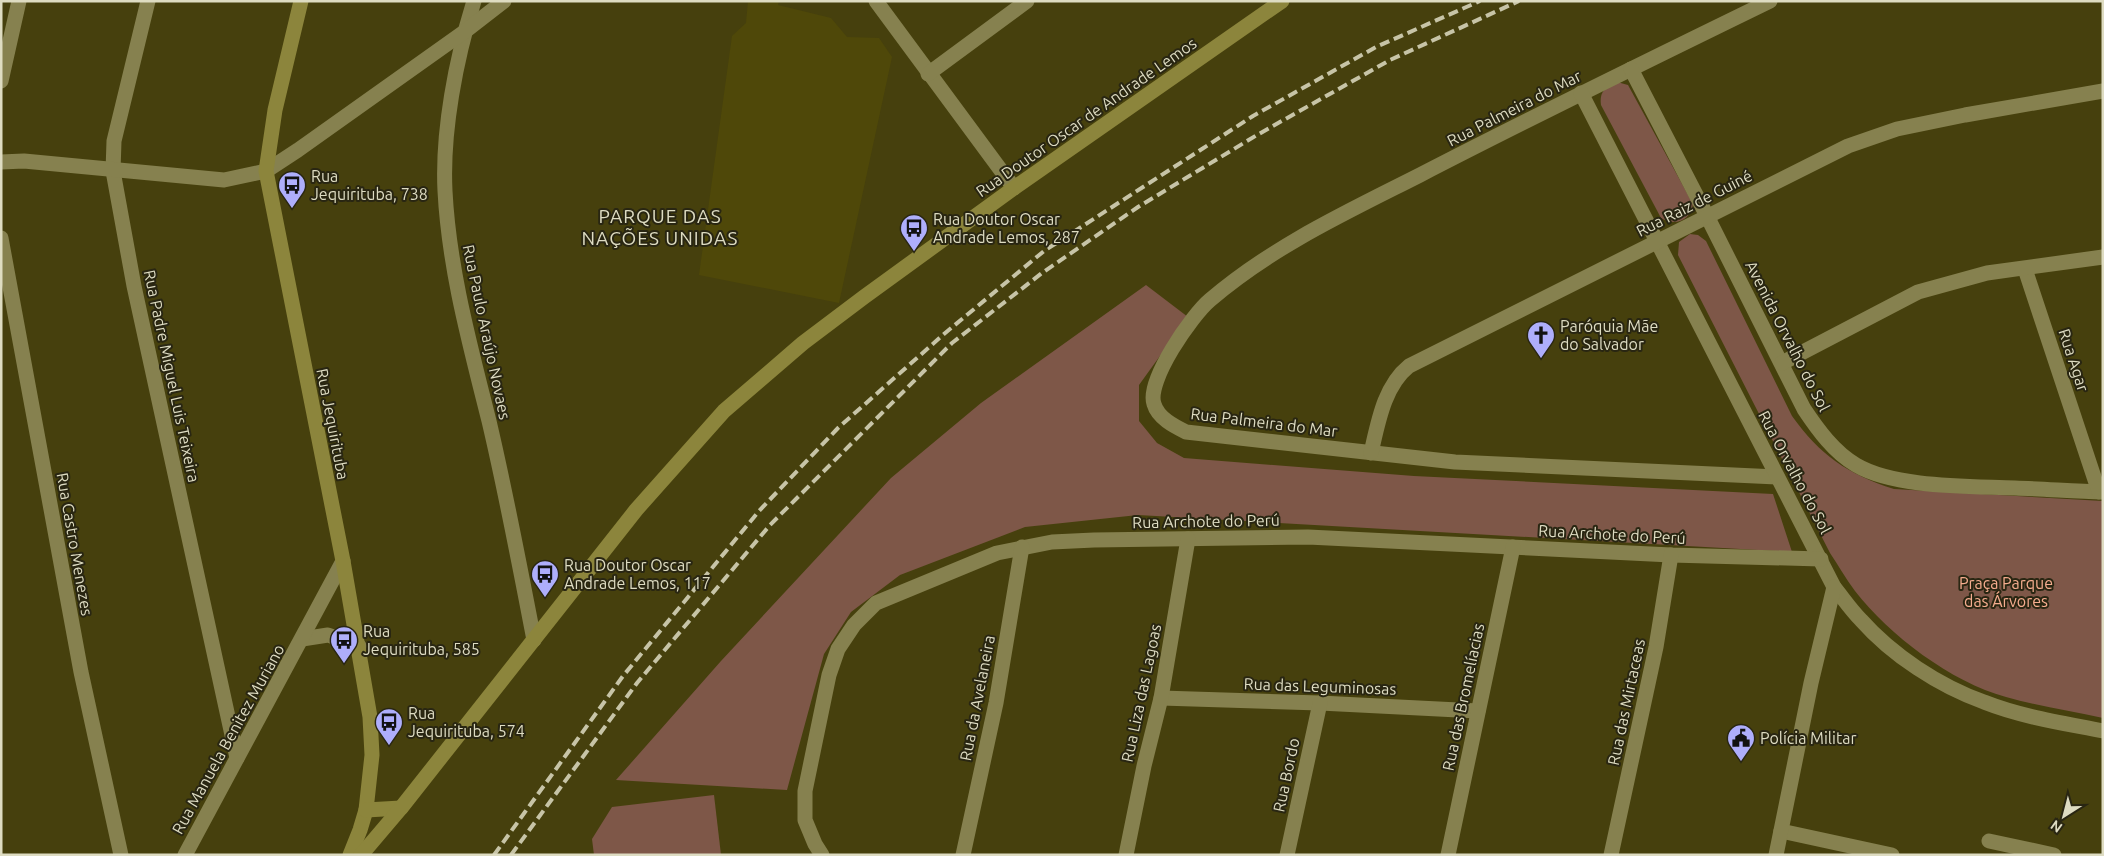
<svg xmlns="http://www.w3.org/2000/svg" width="2104" height="856" viewBox="0 0 2104 856" font-family="Ubuntu,sans-serif">
  <style>
    .built { fill: #4f4809 }
    .green { fill: #7e5748 }
    .lines { fill: none; stroke-linecap: round; stroke-linejoin: round }
    .street { stroke: #86814f; stroke-width: 15 }
    .secondary { stroke: #8c853c; stroke-width: 15 }
    .rail { stroke: #c7c4a7; stroke-width: 4; stroke-dasharray: 10 5; stroke-linecap: butt }
    .labels { text-anchor: middle; stroke-width: 4; stroke-linejoin: round; paint-order: stroke }
    .street-label { font-size: 16px; fill: #dedcc2; stroke: #292612 }
    .poi-label { font-size: 16px; fill: #dedcc2; stroke: #292612; text-anchor: start }
    .park-label { font-size: 16px; fill: #f6ad8f; stroke: #292612 }
    .quarter-label { font-size: 19px; letter-spacing: 1px; fill: #dedcc2; stroke: #292612 }
  </style>
  <rect width="100%" height="100%" fill="#46400d"/>
  <polygon class="built" points="748,1 779,1 778,5 831,18 847,37 879,38 892,57 839,303 699,275 732,36 746,23"/>
  <g class="green">
    <path d="M1617 82 1628 85 1693 204C1691 220 1675 227 1661 218L1601 105C1599 91 1606 87 1617 82Z"/>
    <path d="M1690 234 1698 235 1706 241 1792 416C1820 455 1847 474 1894 489L2103 501V718C2071 711 2037 706 2006 697 1951 682 1889 635 1855 591 1846 579 1838 565 1830 553L1678 255 1679 242Z"/>
    <polygon points="1146,285 1188,317 1139,385 1139,421 1157,443 1184,458 1414,476 1773,494 1792,552 1138,515 1025,527 900,575 851,612 824,654 787,790 616,780 721,661 891,478 981,403"/>
    <polygon points="714,795 721,855 594,855 592,839 612,807"/>
  </g>
  <g class="lines">
    <g class="street">
      <polyline points="148,1 114,141 113,171 134,286 237,758"/>
      <path d="M474 1C456 59 442 131 445 191 449 269 470 345 489 421 506 493 520 567 534 640"/>
      <polyline points="876,1 1014,188"/>
      <path d="M1770 1C1653 58 1536 115 1420 175 1347 212 1273 246 1210 300 1192 315 1146 381 1154 404 1158 418 1174 426 1186 432L1455 462 1777 477"/>
      <path d="M1631 69 1707 216 1804 409C1818 430 1834 452 1856 465 1895 488 1970 486 2015 488 2044 489 2073 491 2103 492"/>
      <polyline points="928,74 1027,1"/>
      <polyline points="1,81 19,1"/>
      <path d="M1581 93 1834 587C1843 598 1851 610 1861 620 1892 655 1939 686 1984 702 2022 717 2063 723 2103 731"/>
      <polyline points="1,162 24,161 224,180 266,171 298,150 464,32 504,1"/>
      <polyline points="1,238 81,672 121,855"/>
      <polyline points="2025,269 2099,492"/>
      <polyline points="1782,363 1918,292 1987,273 2103,257"/>
      <path d="M1371 453C1378 423 1384 386 1409 366L1848 146 1897 129 1965 115 2103 91"/>
      <polyline points="302,639 328,635 359,646"/>
      <polyline points="1161,698 1320,703 1478,711"/>
      <polyline points="1781,831 1892,855"/>
      <polyline points="1989,841 2054,855"/>
      <polyline points="185,855 343,561"/>
      <polyline points="822,855 815,844 805,820 805,791 829,675 838,649 854,625 876,603 997,553 1052,542 1094,540 1308,537 1671,555 1821,559"/>
      <polyline points="963,855 996,703 1022,547"/>
      <polyline points="1126,855 1144,766 1161,698 1188,539"/>
      <polyline points="1287,855 1320,703"/>
      <polyline points="1448,855 1513,547"/>
      <polyline points="1611,855 1656,647 1671,555"/>
      <polyline points="1776,855 1811,683 1834,587"/>
    </g>
    <g class="secondary">
      <polyline points="301,1 275,110 266,171 343,561 370,717 372,755 366,810 360,830 350,855"/>
      <polyline points="366,810 401,808"/>
      <polyline points="361,855 401,808 636,510 724,411 803,343 864,297 1014,188 1282,1"/>
    </g>
    <g class="rail">
      <polyline points="494,855 623,676 759,511 838,428 944,334 1044,251 1253,116 1376,47 1480,1"/>
      <polyline points="511,855 637,683 770,525 952,343 1042,273 1138,207 1257,135 1390,60 1519,1"/>
    </g>
  </g>
  <defs>
    <g id="bus-pin" transform="scale(1.4375)"><path d="M0 17L-7.5 6A9.5 9.5 0 1 1 7.5 6Z" fill="#aeaefb" stroke="#292612"/><path d="M-5-6H5V4H4V6H2V4H-2V6H-4V4H-5ZM-3.5-4V0h7V-4ZM-3.5 1.2v1.5H-2V1.2ZM2 1.2v1.5H3.5V1.2Z" fill="#111"/></g>
    <g id="church-pin" transform="scale(1.4375)"><path d="M0 17L-7.5 6A9.5 9.5 0 1 1 7.5 6Z" fill="#aeaefb" stroke="#292612"/><path d="M-1.2-6h2.4v3.5h3.3v2.4h-3.3V6h-2.4V-.1h-3.3v-2.4h3.3Z" fill="#111"/></g>
    <g id="civic-pin" transform="scale(1.4375)"><path d="M0 17L-7.5 6A9.5 9.5 0 1 1 7.5 6Z" fill="#aeaefb" stroke="#292612"/><path d="M-.6-6.5H3V-4.5H.6V-3L4-1V1h2V6H-6V1h2V-1L-.6-3ZM-1.2 2.5V6h2.4V2.5Z" fill="#111"/></g>
  </defs>
  <g fill-rule="evenodd">
    <use href="#bus-pin" x="292" y="185"/>
    <use href="#bus-pin" x="914" y="228"/>
    <use href="#church-pin" x="1541" y="335"/>
    <use href="#bus-pin" x="545" y="574"/>
    <use href="#bus-pin" x="344" y="640"/>
    <use href="#bus-pin" x="389" y="722"/>
    <use href="#civic-pin" x="1741" y="738"/>
  </g>
  <g class="labels">
    <g class="street-label">
      <text transform="translate(1514 108) rotate(-27)" y="6">Rua Palmeira do Mar</text>
      <text transform="translate(1086 117) rotate(-35)" y="6">Rua Doutor Oscar de Andrade Lemos</text>
      <text transform="translate(1694 203) rotate(-27)" y="6">Rua Raiz de Guiné</text>
      <text transform="translate(487 332) rotate(78)" y="6">Rua Paulo Araújo Novaes</text>
      <text transform="translate(1788 336) rotate(63)" y="6">Avenida Orvalho do Sol</text>
      <text transform="translate(2074 360) rotate(72)" y="6">Rua Agar</text>
      <text transform="translate(172 376) rotate(78)" y="6">Rua Padre Miguel Luis Teixeira</text>
      <text transform="translate(1264 422) rotate(7)" y="6">Rua Palmeira do Mar</text>
      <text transform="translate(333 424) rotate(79)" y="6">Rua Jequirituba</text>
      <text transform="translate(1795 472) rotate(62)" y="6">Rua Orvalho do Sol</text>
      <text transform="translate(1206 521) rotate(-1)" y="6">Rua Archote do Perú</text>
      <text transform="translate(1612 534) rotate(3)" y="6">Rua Archote do Perú</text>
      <text transform="translate(75 544) rotate(80)" y="6">Rua Castro Menezes</text>
      <text transform="translate(1320 686) rotate(2)" y="6">Rua das Leguminosas</text>
      <text transform="translate(1141 693) rotate(-78)" y="6">Rua Liza das Lagoas</text>
      <text transform="translate(1463 697) rotate(-78)" y="6">Rua das Bromelíacias</text>
      <text transform="translate(977 698) rotate(-79)" y="6">Rua da Avelaneira</text>
      <text transform="translate(1626 702) rotate(-78)" y="6">Rua das Mirtaceas</text>
      <text transform="translate(228 739) rotate(-61)" y="6">Rua Manuela Benitez Muriano</text>
      <text transform="translate(1286 775) rotate(-78)" y="6">Rua Bordo</text>
    </g>
    <g class="poi-label">
      <text x="311" y="182">Rua<tspan x="311" dy="18">Jequirituba, 738</tspan></text>
      <text x="933" y="225">Rua Doutor Oscar<tspan x="933" dy="18">Andrade Lemos, 287</tspan></text>
      <text x="1560" y="332">Paróquia Mãe<tspan x="1560" dy="18">do Salvador</tspan></text>
      <text x="564" y="571">Rua Doutor Oscar<tspan x="564" dy="18">Andrade Lemos, 117</tspan></text>
      <text x="363" y="637">Rua<tspan x="363" dy="18">Jequirituba, 585</tspan></text>
      <text x="408" y="719">Rua<tspan x="408" dy="18">Jequirituba, 574</tspan></text>
      <text x="1760" y="744">Polícia Militar</text>
    </g>
    <g class="park-label">
      <text x="2006" y="589">Praça Parque<tspan x="2006" dy="18">das Árvores</tspan></text>
    </g>
    <g class="quarter-label">
      <text x="660" y="223">PARQUE DAS<tspan x="660" dy="22">NAÇÕES UNIDAS</tspan></text>
    </g>
  </g>
  <rect width="2104" height="856" fill="none" stroke="#dedcc2" stroke-width="5"/>
  <g transform="translate(2064 816) rotate(216)" stroke="#292612" stroke-width="4" paint-order="stroke">
  <path d="M0-4L9 19L0 12L-9 19Z" fill="#dedcc2"/>
  <text y="-8" font-size="14" font-weight="bold" text-anchor="middle" fill="#dedcc2">N</text>
  </g>
</svg>
